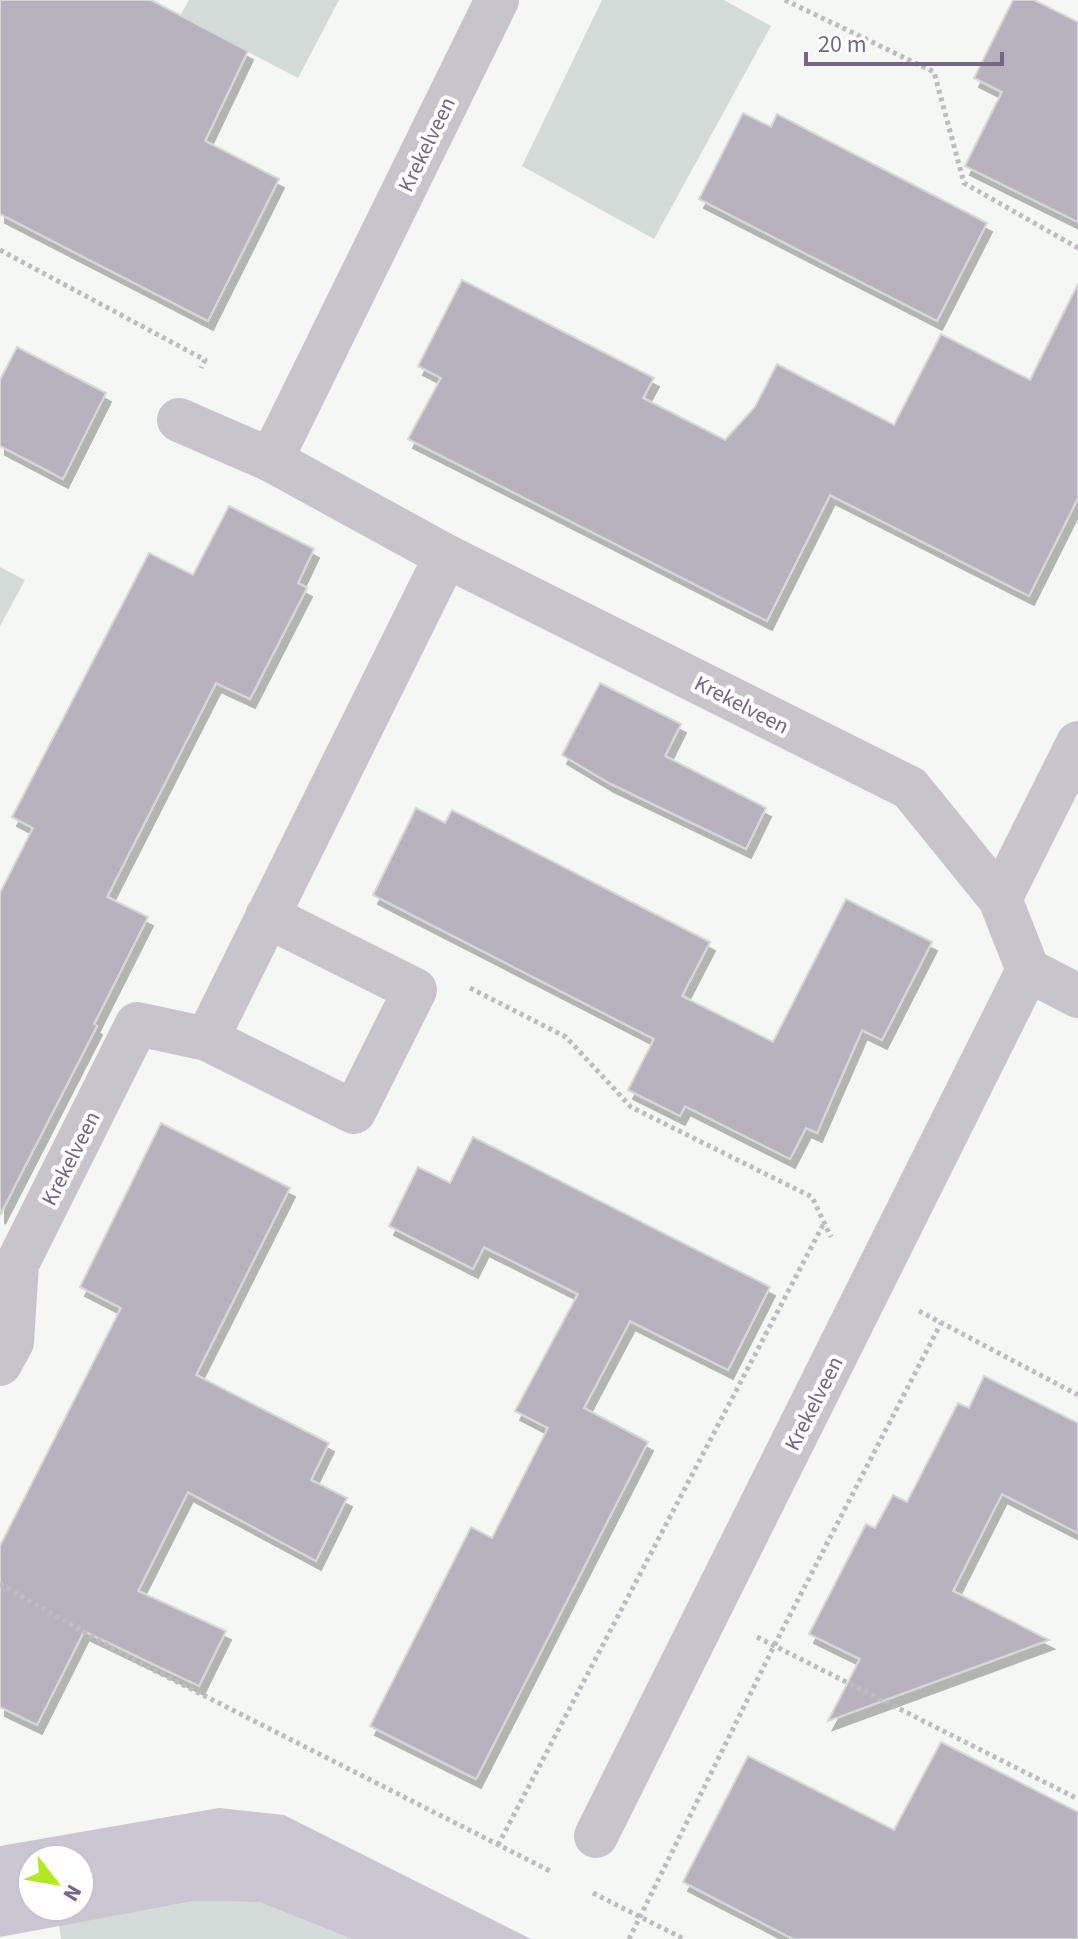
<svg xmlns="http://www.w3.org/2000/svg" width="1078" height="1939" viewBox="0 0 1078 1939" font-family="'Source Sans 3',sans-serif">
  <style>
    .green { fill: #d3dcd9 }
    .water { fill: #cac7d3; fill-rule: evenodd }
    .building { fill: #b7b2be; stroke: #d6d8d6; stroke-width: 2; filter: url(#shadow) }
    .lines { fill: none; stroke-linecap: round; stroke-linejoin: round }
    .path { stroke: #bebcc1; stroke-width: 5; stroke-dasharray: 4 4; stroke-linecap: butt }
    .pedestrian { stroke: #c8c4cb; stroke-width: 44 }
    .minor { stroke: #c8c4cb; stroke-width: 44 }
    .labels { text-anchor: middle; stroke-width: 8; stroke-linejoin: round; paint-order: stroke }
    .street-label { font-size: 22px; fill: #756586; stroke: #fff }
  </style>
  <defs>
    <filter id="shadow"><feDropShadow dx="5" dy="9" stdDeviation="0" flood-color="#0004"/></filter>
  </defs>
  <rect width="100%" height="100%" fill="#f4f7f4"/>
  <g class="green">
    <polygon points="189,0 339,0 298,78 180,16"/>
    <polygon points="602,0 724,0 771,26 654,239 522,166"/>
    <polygon points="0,567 25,580 0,626"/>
    <polygon points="194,1901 259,1902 352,1939 61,1939 59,1925"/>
  </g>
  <path class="water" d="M219 1808 284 1815 531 1939H352L259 1902 194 1901 0 1937V1846ZM32 1859H80V1907H32Z"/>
  <g class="building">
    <polygon points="0,0 151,0 248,51 205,141 279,179 208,321 0,214"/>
    <polygon points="1013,0 1034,0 1078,22 1078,222 965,166 1002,92 974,78"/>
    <polygon points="743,113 771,127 777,114 987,223 937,321 699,199"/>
    <polygon points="462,280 654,378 643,398 725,440 755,407 777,364 894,425 941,334 1030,380 1078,284 1078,498 1029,596 830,495 767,621 408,439 441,378 418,366"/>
    <polygon points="17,347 106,393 63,479 0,446 0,380"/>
    <polygon points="229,506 314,549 298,583 307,588 250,699 216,683 107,897 148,917 94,1024 97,1026 0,1215 0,893 33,828 12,817 149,553 193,575"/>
    <polygon points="600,683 681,724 665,756 766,808 746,849 609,783 562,755"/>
    <polygon points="416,808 445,823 452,810 710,942 682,996 773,1042 846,899 932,942 882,1040 862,1030 817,1133 806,1128 790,1159 685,1106 680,1116 628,1090 654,1039 373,895"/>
    <polygon points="161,1123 290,1188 196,1375 329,1443 311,1480 347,1498 316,1561 188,1492 138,1591 226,1631 199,1686 84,1631 37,1725 0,1707 0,1546 121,1308 80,1287"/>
    <polygon points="473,1137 770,1287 728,1370 630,1321 584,1408 648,1442 476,1779 370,1726 471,1527 492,1538 548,1428 515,1411 578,1294 484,1247 473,1269 389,1226 418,1167 450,1183"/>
    <polygon points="984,1376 1078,1423 1078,1533 1002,1494 953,1591 1049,1640 828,1721 860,1659 809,1634 866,1524 875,1528 893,1495 907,1502 958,1403 969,1408"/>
    <polygon points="941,1742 1078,1812 1078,1939 793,1939 683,1882 748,1756 894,1830"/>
  </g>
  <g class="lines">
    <g class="path">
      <polyline points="785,0 934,72 964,183 1078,248"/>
      <polyline points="0,250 205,360 201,368"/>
      <polyline points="470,988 566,1037 631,1107 812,1197 831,1237"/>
      <polyline points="919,1311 1078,1395"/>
      <polyline points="0,1584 126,1656 552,1872"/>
      <polyline points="757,1637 1078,1799"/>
      <polyline points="498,1845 824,1223"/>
      <polyline points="593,1893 684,1939"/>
      <polyline points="629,1939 774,1646 941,1323"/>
    </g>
    <polyline class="pedestrian" points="0,1364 12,1342 17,1264 137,1024 207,1039"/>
    <g class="minor">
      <polyline points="179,420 271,460 446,556 910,788 1000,899 1028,970 1078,996"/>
      <polyline points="271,460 497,0"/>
      <polyline points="1000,899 1078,743"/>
      <polyline points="267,916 415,990 354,1112 207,1039 446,556"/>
      <polyline points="596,1836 1028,970"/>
    </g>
  </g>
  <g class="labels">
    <g class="street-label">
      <text transform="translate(426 144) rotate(-64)" y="8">Krekelveen</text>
      <text transform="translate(742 704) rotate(27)" y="8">Krekelveen</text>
      <text transform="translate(70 1158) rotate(-63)" y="8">Krekelveen</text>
      <text transform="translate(813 1403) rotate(-63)" y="8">Krekelveen</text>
    </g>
  </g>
  <g transform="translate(56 1883) rotate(121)"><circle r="38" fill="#ffffff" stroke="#c8c1cf" stroke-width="2"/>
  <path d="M0-6L14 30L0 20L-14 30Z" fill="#b1e822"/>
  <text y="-12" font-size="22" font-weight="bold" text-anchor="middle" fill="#756586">N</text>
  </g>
  <path d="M806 52v12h196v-12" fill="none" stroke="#756586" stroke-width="4"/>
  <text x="818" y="52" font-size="24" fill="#756586" stroke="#ffffff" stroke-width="6" paint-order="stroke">20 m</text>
</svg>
